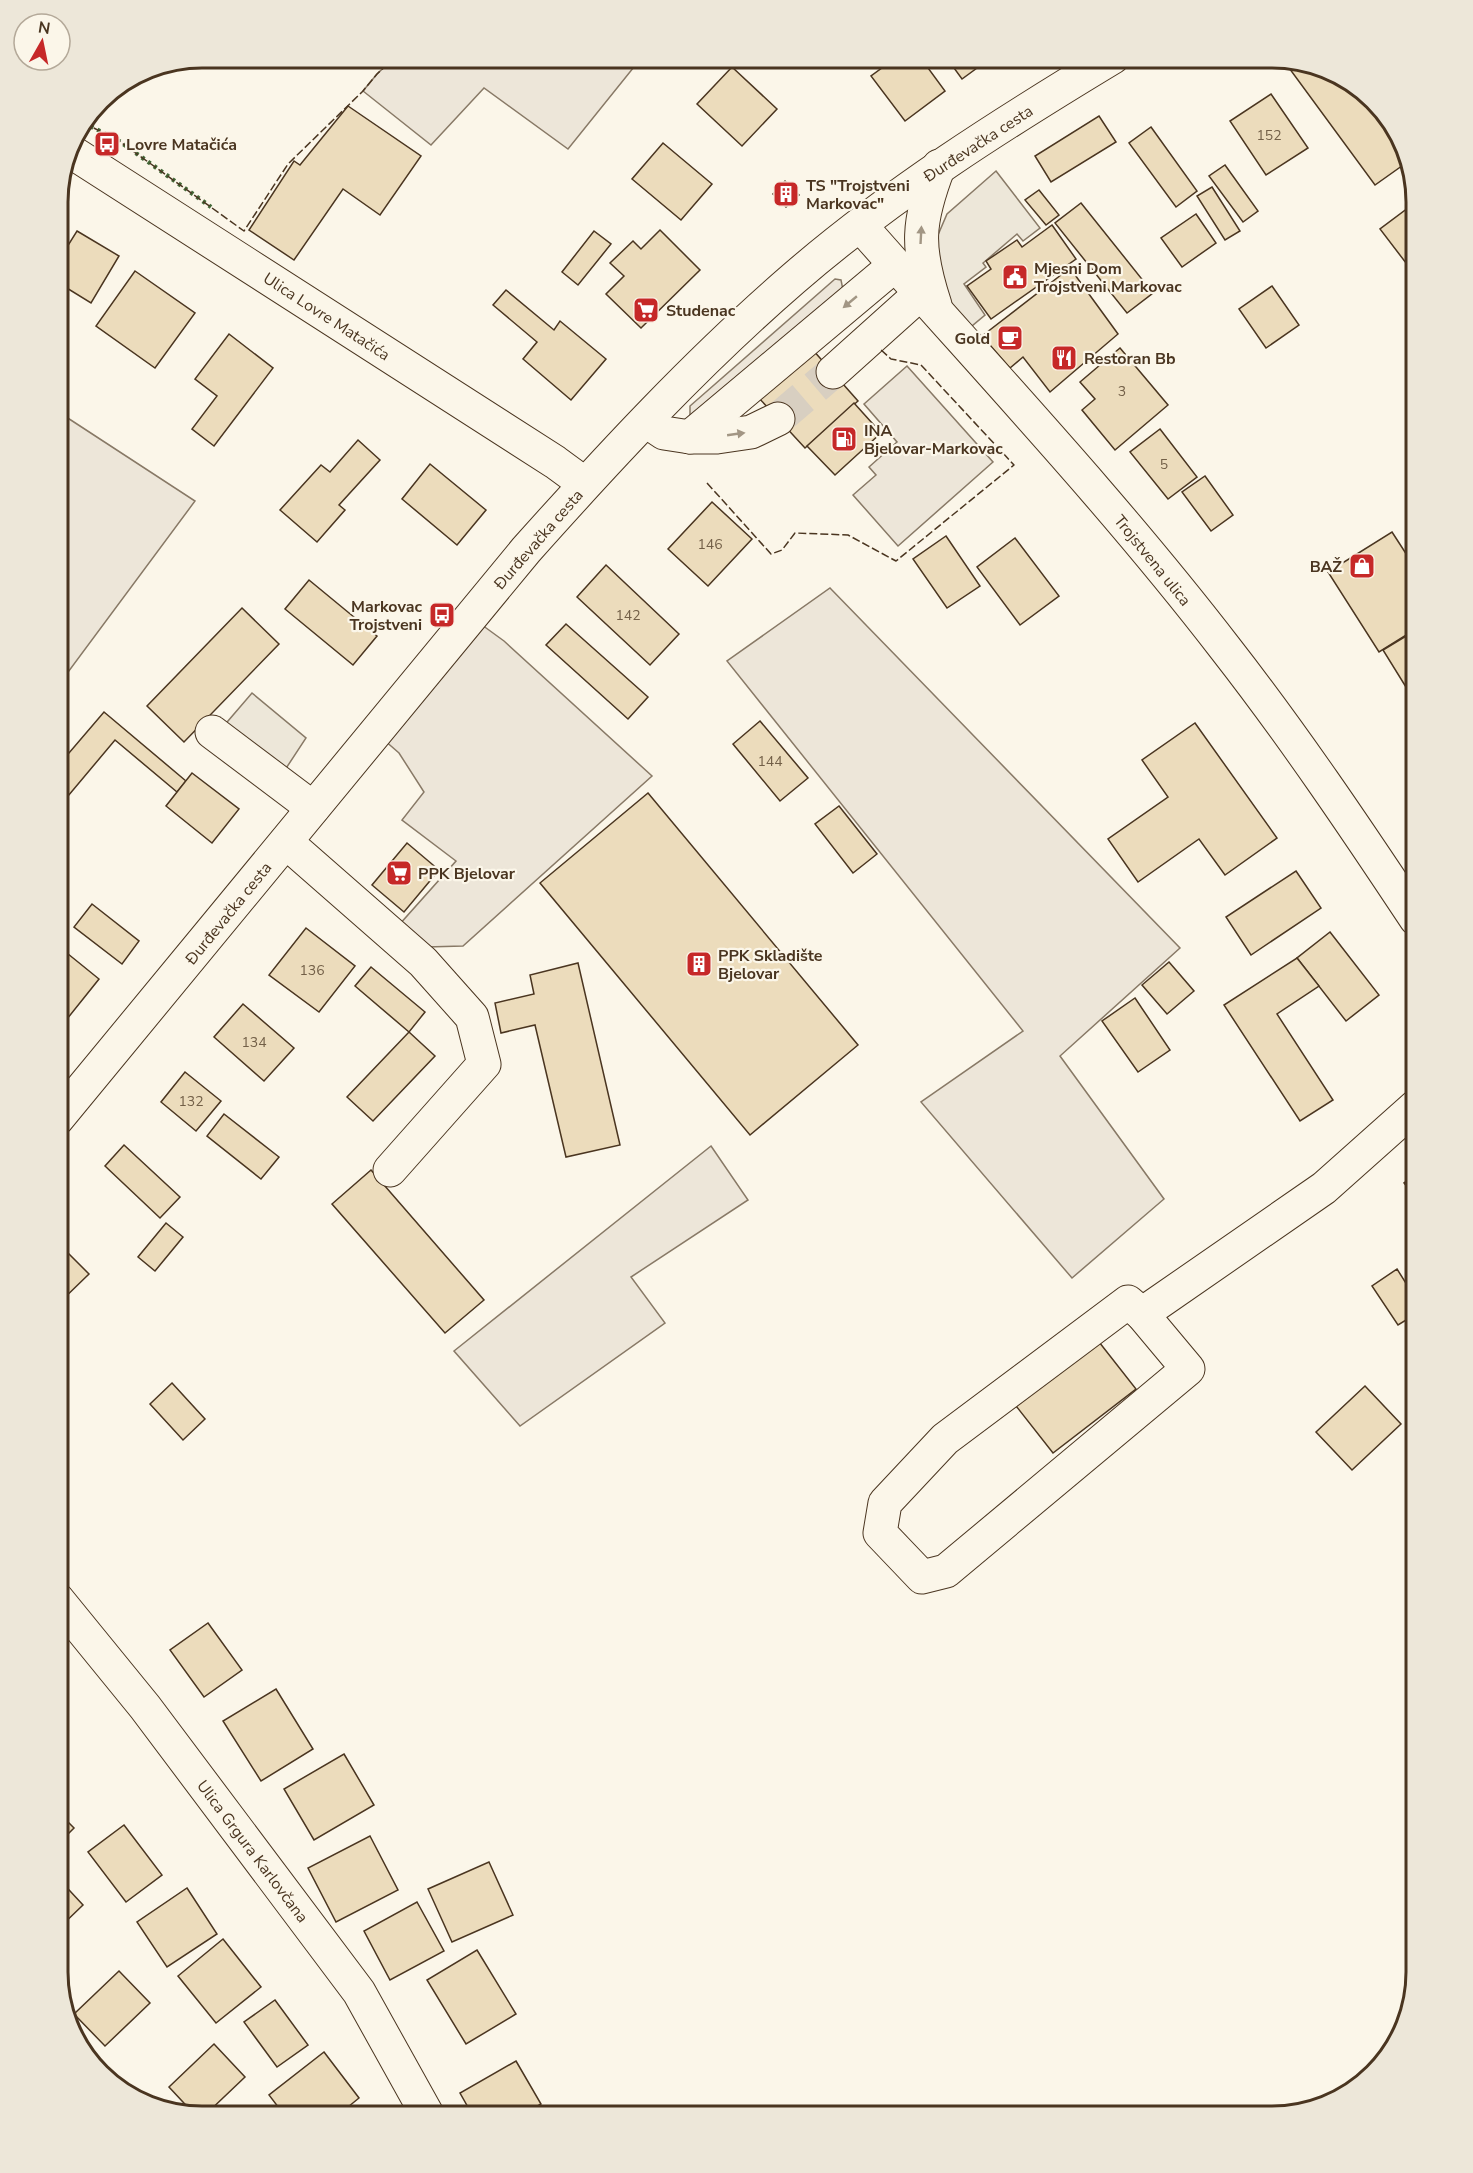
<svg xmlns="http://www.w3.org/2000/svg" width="1473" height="2173" viewBox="0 0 1473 2173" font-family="'Nunito Sans',sans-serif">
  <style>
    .green { fill: #ede6d9; stroke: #887966; stroke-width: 1.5 }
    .parking { fill: #ede7d9; stroke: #887966; stroke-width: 1.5 }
    .building { fill: #ecdcbc; stroke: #4a3520; stroke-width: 1.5 }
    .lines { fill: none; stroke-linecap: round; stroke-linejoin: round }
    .minor-tunnel { stroke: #d8cfc1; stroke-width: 33; stroke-dasharray: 33 16; stroke-linecap: butt }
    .minor-casing { stroke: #4a3520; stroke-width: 35 }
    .major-casing { stroke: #4a3520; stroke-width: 35 }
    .minor { stroke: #fbf6e9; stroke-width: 33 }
    .major { stroke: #fbf6e9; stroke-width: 33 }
    .hedge { stroke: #436837; stroke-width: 4.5; stroke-dasharray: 3 4.5; stroke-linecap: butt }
    .fence { stroke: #4a3520; stroke-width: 1.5; stroke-dasharray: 8 3; stroke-linecap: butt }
    .oneway { fill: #a29684 }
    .labels { text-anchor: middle; stroke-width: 4.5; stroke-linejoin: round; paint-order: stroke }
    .number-label { font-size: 14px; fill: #725f47 }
    .street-label { font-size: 16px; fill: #4a3520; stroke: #fbf6e9 }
    .poi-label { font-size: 16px; font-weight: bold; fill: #4a3520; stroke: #fbf6e9; text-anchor: start }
    .rim { fill: none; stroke: #4a3520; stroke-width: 3 }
  </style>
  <rect width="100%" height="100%" fill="#fbf6e9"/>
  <g class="green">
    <polygon points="395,57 642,57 568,149 484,88 431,145 363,91 377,74"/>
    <polygon points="835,279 841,280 843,290 699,417 690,415 690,406"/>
    <polygon points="907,366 993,462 898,546 853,495 876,475 869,467 897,442 864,404"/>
    <polygon points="57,411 195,501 57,687"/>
    <polygon points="830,588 1180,948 1060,1056 1164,1199 1072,1278 921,1102 1023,1031 727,661"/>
    <polygon points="471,617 504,641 652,776 463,946 426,947 399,925 456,861 402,820 424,792 399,753 376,733"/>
    <polygon points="711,1146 748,1200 631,1277 665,1323 520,1426 454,1351"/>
  </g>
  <g class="parking">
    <polygon points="996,171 1040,228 1023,241 1017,234 983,263 986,267 964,284 985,315 967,330 934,275 935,242 947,214"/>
    <polygon points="252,693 306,738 277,782 216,735"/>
  </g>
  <g class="building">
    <polygon points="897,57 920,57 945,91 905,121 871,76"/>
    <polygon points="946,57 992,57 962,79"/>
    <polygon points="1281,57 1352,81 1364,95 1401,145 1406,163 1375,185"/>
    <polygon points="732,67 777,109 742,146 697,104"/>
    <polygon points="1271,94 1308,148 1266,175 1230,121"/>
    <polygon points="348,106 421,156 380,215 343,189 294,260 249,230 294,161 300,165"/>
    <polygon points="1099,116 1116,142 1051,182 1035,156"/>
    <polygon points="1151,127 1197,191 1176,207 1129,143"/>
    <polygon points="663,143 712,184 681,220 632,179"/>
    <polygon points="1225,165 1258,211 1243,222 1209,176"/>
    <polygon points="785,181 799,195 786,207 773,194"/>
    <polygon points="1212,187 1240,231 1225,240 1197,196"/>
    <polygon points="1039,190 1059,215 1046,225 1025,200"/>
    <polygon points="1416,202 1416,276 1380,229"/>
    <polygon points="1081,203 1153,293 1127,313 1055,223"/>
    <polygon points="1196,214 1216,243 1182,267 1161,238"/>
    <polygon points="1052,225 1076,259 991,319 967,286 991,269 986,261 1017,240 1022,247"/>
    <polygon points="660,230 700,270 641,328 606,294 624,276 610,263 633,241 641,249"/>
    <polygon points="77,231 119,256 91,303 57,282 57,263"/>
    <polygon points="594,231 611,244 578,285 562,272"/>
    <polygon points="1070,268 1118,334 1050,392 1023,357 1010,368 982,336"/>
    <polygon points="135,271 195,313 155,368 96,326"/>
    <polygon points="1272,286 1299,325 1266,348 1239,309"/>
    <polygon points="506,290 554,330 560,321 606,359 571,400 523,359 537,342 493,305"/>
    <polygon points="229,334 273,368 214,446 192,429 217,396 195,379"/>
    <polygon points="1120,348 1168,405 1115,450 1082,410 1095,399 1080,382"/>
    <polygon points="812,349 858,401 805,448 758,397"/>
    <polygon points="854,403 881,433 835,475 807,446"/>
    <polygon points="1160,429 1197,477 1168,499 1130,452"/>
    <polygon points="358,440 380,460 339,505 345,510 317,542 280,510 321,465 330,472"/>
    <polygon points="430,464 486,510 457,545 402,499"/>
    <polygon points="1205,476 1233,515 1211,531 1182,492"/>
    <polygon points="712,502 752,539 708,586 668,549"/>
    <polygon points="1392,532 1416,569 1416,629 1379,652 1328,572"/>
    <polygon points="946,536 980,586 947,608 913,559"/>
    <polygon points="1015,538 1059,596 1020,625 977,567"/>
    <polygon points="606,565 679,634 650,665 577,597"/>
    <polygon points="309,580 377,636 353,665 285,609"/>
    <polygon points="242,608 279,644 184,742 147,706"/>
    <polygon points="566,624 648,697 628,719 546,645"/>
    <polygon points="1416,630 1416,699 1414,700 1383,650"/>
    <polygon points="104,712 186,781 177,792 115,740 63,802 57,798 57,767"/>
    <polygon points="760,721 808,778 780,801 733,744"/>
    <polygon points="1195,723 1277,838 1225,875 1199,839 1138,882 1108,839 1168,797 1142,760"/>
    <polygon points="192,773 239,809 212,843 166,806"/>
    <polygon points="648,793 858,1045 750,1135 540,883"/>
    <polygon points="839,806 877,854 853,873 815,824"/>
    <polygon points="407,843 439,870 404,912 372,885"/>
    <polygon points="1296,871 1321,908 1251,955 1226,917"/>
    <polygon points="92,904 139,941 122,964 74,927"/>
    <polygon points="306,928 355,966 319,1012 269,975"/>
    <polygon points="1330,932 1379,995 1346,1021 1297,958"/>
    <polygon points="57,945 99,979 67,1019 57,1011"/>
    <polygon points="1297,958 1319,986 1277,1014 1333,1100 1300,1121 1224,1005"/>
    <polygon points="1169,962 1194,991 1167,1014 1142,985"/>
    <polygon points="578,963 620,1145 566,1157 535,1025 501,1033 495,1003 534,994 530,975"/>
    <polygon points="371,967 425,1012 409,1032 355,986"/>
    <polygon points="1135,998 1170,1050 1138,1072 1102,1021"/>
    <polygon points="243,1004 294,1048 264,1081 214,1037"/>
    <polygon points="409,1032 435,1056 373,1121 347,1097"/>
    <polygon points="185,1072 221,1101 196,1131 161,1102"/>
    <polygon points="224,1114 279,1157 261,1179 207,1136"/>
    <polygon points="124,1145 180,1197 160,1218 105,1166"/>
    <polygon points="371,1170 484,1300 445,1333 332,1204"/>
    <polygon points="1416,1174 1416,1199 1404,1183"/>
    <polygon points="166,1223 183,1237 155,1271 138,1257"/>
    <polygon points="57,1242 89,1274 57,1305"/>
    <polygon points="1397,1269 1416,1299 1416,1314 1398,1325 1372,1286"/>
    <polygon points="1092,1333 1136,1389 1053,1453 1009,1397"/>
    <polygon points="172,1383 205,1419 183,1440 150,1404"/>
    <polygon points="1365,1386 1401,1424 1352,1470 1316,1432"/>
    <polygon points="208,1623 242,1670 204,1697 170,1650"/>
    <polygon points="276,1689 313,1749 261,1781 223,1721"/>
    <polygon points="344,1754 374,1805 314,1840 284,1789"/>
    <polygon points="57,1811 74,1828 57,1845"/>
    <polygon points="124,1825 162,1875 126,1902 88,1852"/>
    <polygon points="370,1836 398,1890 336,1922 308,1868"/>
    <polygon points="489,1862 513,1915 452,1942 428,1889"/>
    <polygon points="57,1877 83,1905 57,1930"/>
    <polygon points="187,1888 217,1934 167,1967 137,1922"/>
    <polygon points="417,1902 444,1951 390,1980 364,1931"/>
    <polygon points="223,1939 261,1987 216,2023 178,1976"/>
    <polygon points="477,1950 516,2014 466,2044 427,1980"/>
    <polygon points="119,1971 150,2003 105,2046 74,2014"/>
    <polygon points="275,2000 308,2045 277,2067 244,2022"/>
    <polygon points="214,2044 245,2077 204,2116 196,2116 169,2087"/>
    <polygon points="324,2052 359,2098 337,2116 285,2116 269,2095"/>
    <polygon points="516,2061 541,2104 520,2116 473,2116 460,2093"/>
  </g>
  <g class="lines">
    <polyline class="minor-tunnel" points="778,419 833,372"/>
    <g class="minor-casing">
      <g id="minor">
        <polyline points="833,372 921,293"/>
        <polyline points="646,421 664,433 690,437 717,437 751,432 778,419"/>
        <polyline points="690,437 895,265"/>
        <polyline points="212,732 313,808"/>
        <polyline points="286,842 423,962 472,1017 484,1064 390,1170"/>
        <polygon points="1128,1302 1142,1314 1188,1369 946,1571 922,1577 880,1533 885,1503 945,1439"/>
        <polyline points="1142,1314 1324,1188 1416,1106"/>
        <polyline points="57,1599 145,1707 359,1992 428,2116"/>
      </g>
    </g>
    <g class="major-casing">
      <g id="major">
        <polyline points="67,149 555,462 585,484"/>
        <path d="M860 225C983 365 1111 500 1225 648 1293 735 1355 827 1416 919"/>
        <path d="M935 305C916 247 917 223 939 166"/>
        <path d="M57 1119 526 550C610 456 697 362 793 279 891 194 1002 124 1113 57"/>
      </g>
    </g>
    <use href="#minor" class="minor"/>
    <use href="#major" class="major"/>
    <polyline class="hedge" points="84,123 119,141 211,207"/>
    <g class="fence">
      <polyline points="84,123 119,141 244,231 288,164 363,91 377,74 395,57"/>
      <polyline points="707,483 771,554 782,550 795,533 848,535 896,561 1014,465 921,365 891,359 879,348"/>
    </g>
  </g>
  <defs><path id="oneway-solid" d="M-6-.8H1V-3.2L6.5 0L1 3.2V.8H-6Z" transform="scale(1.5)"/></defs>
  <g class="oneway">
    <use href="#oneway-solid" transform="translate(921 235) rotate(-87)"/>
    <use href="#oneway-solid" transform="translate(850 302) rotate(140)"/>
    <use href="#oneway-solid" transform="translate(736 434) rotate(-8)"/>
  </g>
  <defs>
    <g id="bus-square" transform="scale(1.35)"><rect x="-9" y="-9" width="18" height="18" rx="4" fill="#c62828" stroke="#fbf6e9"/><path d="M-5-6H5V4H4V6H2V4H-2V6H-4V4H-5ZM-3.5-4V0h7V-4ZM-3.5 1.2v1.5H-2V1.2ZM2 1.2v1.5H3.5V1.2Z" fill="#fff"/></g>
    <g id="building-square" transform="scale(1.35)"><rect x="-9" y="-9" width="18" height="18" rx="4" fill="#c62828" stroke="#fbf6e9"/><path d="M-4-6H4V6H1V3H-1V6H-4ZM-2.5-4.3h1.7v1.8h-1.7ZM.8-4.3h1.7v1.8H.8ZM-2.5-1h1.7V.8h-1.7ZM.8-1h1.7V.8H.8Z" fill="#fff"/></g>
    <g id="civic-square" transform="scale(1.35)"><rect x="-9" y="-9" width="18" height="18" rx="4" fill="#c62828" stroke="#fbf6e9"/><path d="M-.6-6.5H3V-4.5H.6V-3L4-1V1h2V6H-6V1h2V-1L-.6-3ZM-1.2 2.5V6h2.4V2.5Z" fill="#fff"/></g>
    <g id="supermarket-square" transform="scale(1.35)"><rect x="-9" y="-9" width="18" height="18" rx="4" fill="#c62828" stroke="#fbf6e9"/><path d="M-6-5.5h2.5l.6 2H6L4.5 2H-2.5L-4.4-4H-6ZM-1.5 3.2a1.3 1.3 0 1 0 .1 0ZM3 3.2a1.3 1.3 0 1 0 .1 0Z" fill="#fff"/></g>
    <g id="cafe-square" transform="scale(1.35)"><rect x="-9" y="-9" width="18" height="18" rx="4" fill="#c62828" stroke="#fbf6e9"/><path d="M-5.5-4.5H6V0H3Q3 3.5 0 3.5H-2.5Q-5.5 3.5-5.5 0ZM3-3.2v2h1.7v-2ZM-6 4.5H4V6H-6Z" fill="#fff"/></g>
    <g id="restaurant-square" transform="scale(1.35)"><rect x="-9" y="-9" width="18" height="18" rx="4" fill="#c62828" stroke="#fbf6e9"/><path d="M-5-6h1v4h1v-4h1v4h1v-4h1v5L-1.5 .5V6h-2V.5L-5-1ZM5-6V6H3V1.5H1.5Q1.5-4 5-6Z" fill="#fff"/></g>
    <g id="fuel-square" transform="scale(1.35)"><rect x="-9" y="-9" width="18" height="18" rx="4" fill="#c62828" stroke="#fbf6e9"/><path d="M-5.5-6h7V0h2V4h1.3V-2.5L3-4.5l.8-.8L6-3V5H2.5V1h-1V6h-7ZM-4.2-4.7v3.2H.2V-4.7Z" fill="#fff"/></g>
    <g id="shop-square" transform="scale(1.35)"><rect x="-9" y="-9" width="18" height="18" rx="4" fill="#c62828" stroke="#fbf6e9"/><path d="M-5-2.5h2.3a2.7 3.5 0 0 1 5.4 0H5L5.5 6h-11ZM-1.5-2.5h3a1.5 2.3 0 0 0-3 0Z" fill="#fff"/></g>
  </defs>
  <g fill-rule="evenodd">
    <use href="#bus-square" x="107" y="144"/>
    <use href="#building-square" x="786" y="194"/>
    <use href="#civic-square" x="1015" y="277"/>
    <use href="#supermarket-square" x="646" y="310"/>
    <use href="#cafe-square" x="1010" y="338"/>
    <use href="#restaurant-square" x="1064" y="358"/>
    <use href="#fuel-square" x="844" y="439"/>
    <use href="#shop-square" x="1362" y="566"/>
    <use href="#bus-square" x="442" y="615"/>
    <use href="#supermarket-square" x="399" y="873"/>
    <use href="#building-square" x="699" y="964"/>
  </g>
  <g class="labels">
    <g class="number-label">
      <text x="1269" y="140">152</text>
      <text x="1122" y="396">3</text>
      <text x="1164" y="469">5</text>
      <text x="710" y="549">146</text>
      <text x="628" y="620">142</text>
      <text x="770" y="766">144</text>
      <text x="312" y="975">136</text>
      <text x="254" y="1047">134</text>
      <text x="191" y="1106">132</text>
    </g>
    <g class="street-label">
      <text transform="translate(978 143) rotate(-33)" y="6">Đurđevačka cesta</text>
      <text transform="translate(327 316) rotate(33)" y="6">Ulica Lovre Matačića</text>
      <text transform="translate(538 539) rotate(-49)" y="6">Đurđevačka cesta</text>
      <text transform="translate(1153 560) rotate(51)" y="6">Trojstvena ulica</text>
      <text transform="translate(228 913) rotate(-51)" y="6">Đurđevačka cesta</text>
      <text transform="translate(253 1851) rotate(53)" y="6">Ulica Grgura Karlovčana</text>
    </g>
    <g class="poi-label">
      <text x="126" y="150">Lovre Matačića</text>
      <text x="806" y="191">TS "Trojstveni<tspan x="806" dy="18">Markovac"</tspan></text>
      <text x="1034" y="274">Mjesni Dom<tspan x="1034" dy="18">Trojstveni Markovac</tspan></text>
      <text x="666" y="316">Studenac</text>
      <text x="990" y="344" text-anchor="end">Gold</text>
      <text x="1084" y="364">Restoran Bb</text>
      <text x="864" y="436">INA<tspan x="864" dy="18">Bjelovar-Markovac</tspan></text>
      <text x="1342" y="572" text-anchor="end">BAŽ</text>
      <text x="422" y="612" text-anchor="end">Markovac<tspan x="422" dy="18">Trojstveni</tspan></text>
      <text x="418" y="879">PPK Bjelovar</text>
      <text x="718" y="961">PPK Skladište<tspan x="718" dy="18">Bjelovar</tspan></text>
    </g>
  </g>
  <path d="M0 0H1473V2173H0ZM202 68H1272A134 134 0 0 1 1406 202V1972A134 134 0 0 1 1272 2106H202A134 134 0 0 1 68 1972V202A134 134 0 0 1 202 68Z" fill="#ede7d9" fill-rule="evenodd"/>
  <path class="rim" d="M202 68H1272A134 134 0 0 1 1406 202V1972A134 134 0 0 1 1272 2106H202A134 134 0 0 1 68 1972V202A134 134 0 0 1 202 68Z"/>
  <g transform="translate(42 42) rotate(9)"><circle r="28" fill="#fbf6e9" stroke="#b4a999" stroke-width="1.5"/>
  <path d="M0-4.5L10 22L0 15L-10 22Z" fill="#c62828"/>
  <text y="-9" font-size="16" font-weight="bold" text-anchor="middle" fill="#4a3520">N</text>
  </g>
</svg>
